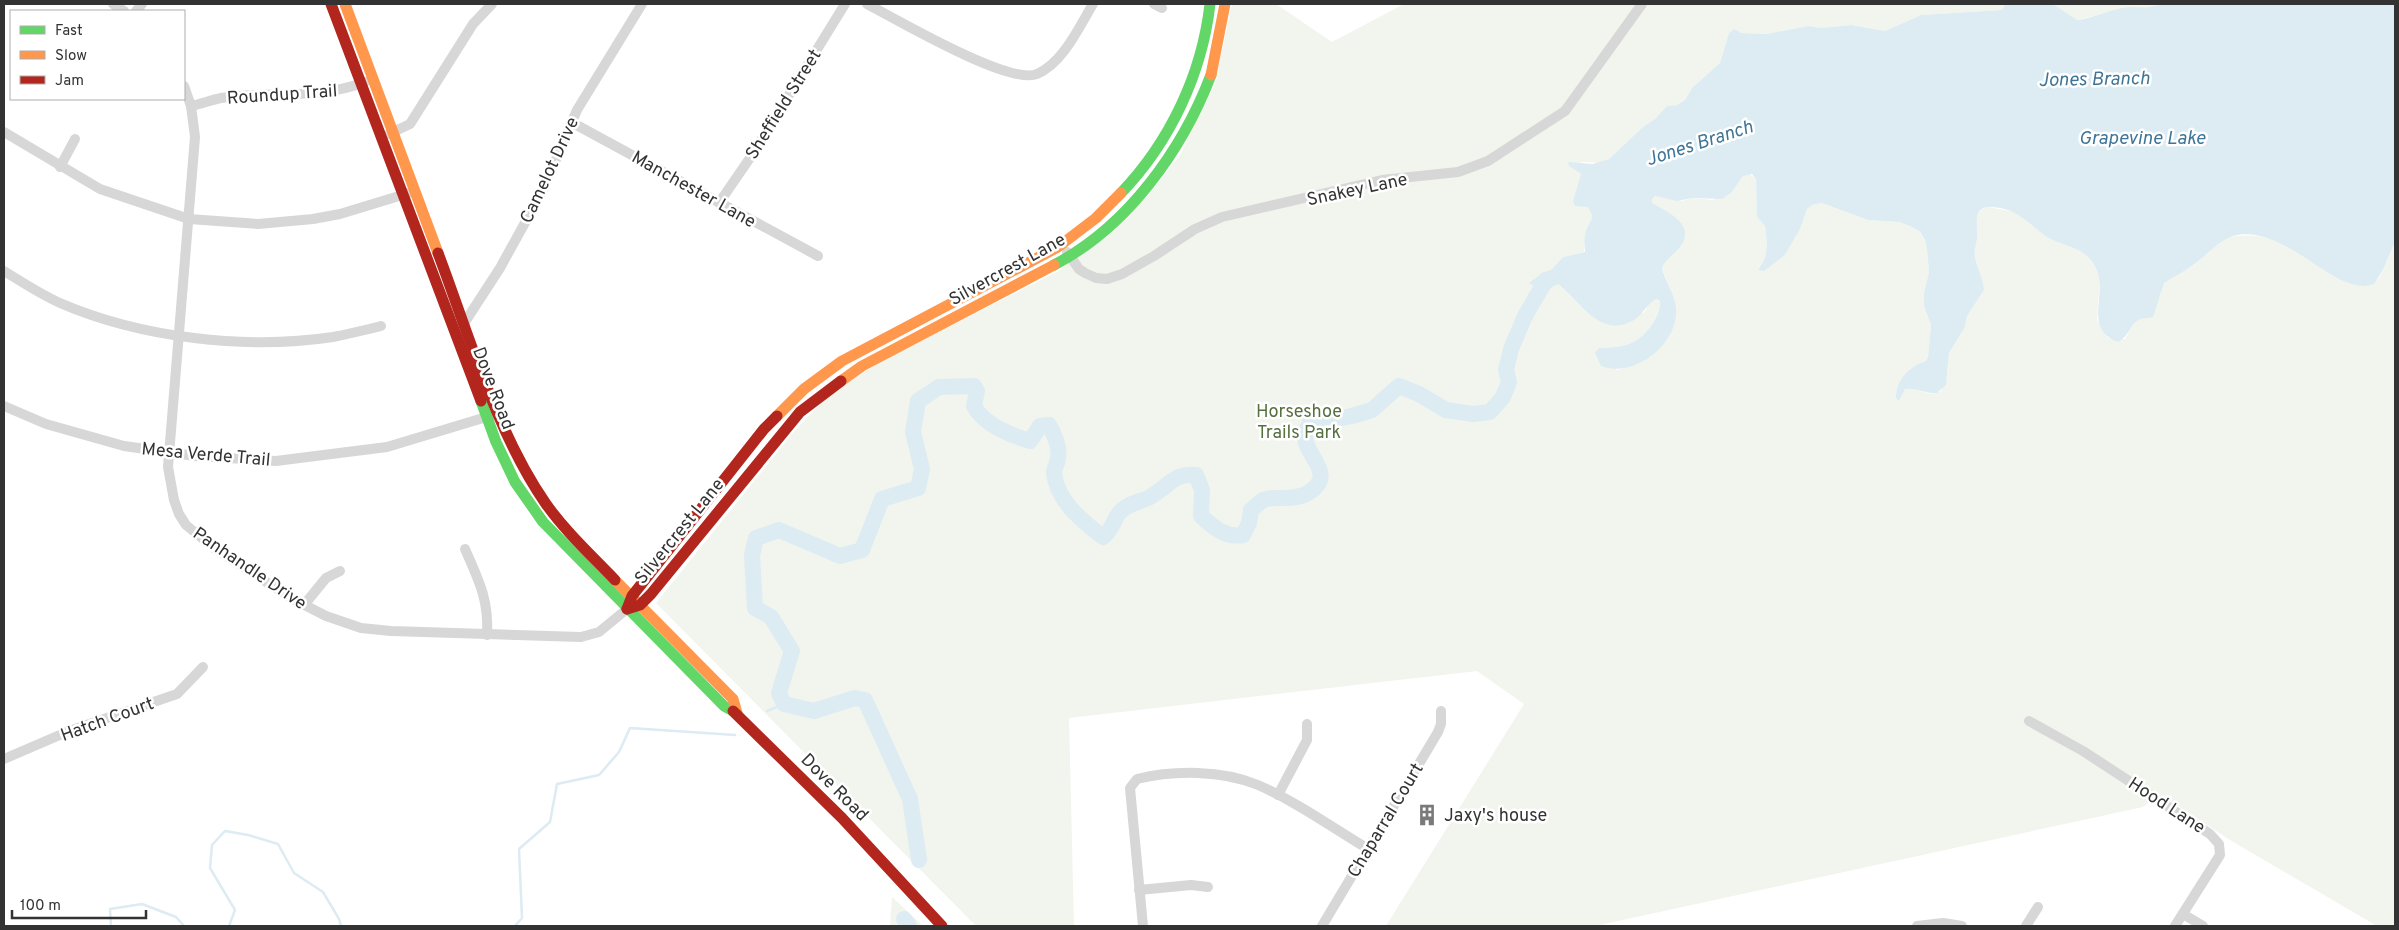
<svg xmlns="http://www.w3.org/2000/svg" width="2399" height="930" viewBox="0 0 2399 930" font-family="Overpass,sans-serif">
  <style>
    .green { fill: #f1f5ed }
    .water { fill: #ddebf3 }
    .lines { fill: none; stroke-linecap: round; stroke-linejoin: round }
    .stream { stroke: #ddebf3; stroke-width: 2.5 }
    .river { stroke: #ddebf3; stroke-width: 16 }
    .street { stroke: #d7d7d7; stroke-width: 10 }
    .fast { stroke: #63d668; stroke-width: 11 }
    .slow { stroke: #ff974d; stroke-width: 11 }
    .jam { stroke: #b3261e; stroke-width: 11 }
    .labels { text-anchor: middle; stroke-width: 5; stroke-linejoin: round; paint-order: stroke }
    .street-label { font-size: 18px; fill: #333; stroke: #fff }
    .park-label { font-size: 18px; fill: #56703f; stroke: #fff }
    .poi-label { font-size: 18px; fill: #333; stroke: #fff; text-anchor: start }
    .water-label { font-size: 19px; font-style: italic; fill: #3f7597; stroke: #fff }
  </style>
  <rect width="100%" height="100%" fill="#fff"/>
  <g class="green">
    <path d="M1232 4H1276L1332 42 1404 4H2005L2002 10 1921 15 1885 31 1851 25 1821 28 1808 26 1766 34 1742 33 1734 29 1729 33 1720 63 1692 88 1685 100 1677 105 1667 106 1655 119 1643 127 1609 159 1600 163 1583 162 1569 166 1581 174 1576 191 1582 205 1588 207C1597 222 1587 221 1585 235 1585 240 1585 246 1584 252L1563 257 1551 270 1533 279 1552 285 1557 283 1563 287 1644 313 1650 302 1656 299 1660 302C1660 315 1647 334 1635 341 1625 347 1610 348 1599 348L1617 370 1640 363 1651 356 1667 337 1673 297 1662 268 1666 259 1673 254 1659 207 1652 203V199L1655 196 1682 201 1693 198 1712 200 1732 192 1743 176 1749 173 1756 179 1757 217 1765 226 1767 244 1765 258 1758 269 1785 255 1800 229 1807 209 1812 205 1822 203 1868 220 1899 222 1910 226 1919 232 1925 240 1927 249 1929 272 1924 293V306L1931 325 1928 357 1926 361C1909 366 1896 381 1896 398 1899 396 1902 391 1905 389 1912 384 1928 399 1941 391L1947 376 1949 353 1965 327 1967 316 1984 290 1975 257 1976 215 1981 210 1988 207 2016 212 2046 236 2076 248 2088 256 2095 265 2100 277 2097 320 2108 338 2125 339C2130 330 2135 318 2147 318L2160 296 2163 283C2175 276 2189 270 2199 261 2210 252 2221 237 2236 236 2246 235 2257 235 2267 238 2290 244 2353 296 2372 284 2384 277 2389 253 2395 241V926H2377L2230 840 2160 794 2143 807 1595 926H1386L1524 704 1477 671 1069 718 1074 926H976L656 603 796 429 831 393 884 360 1059 271 1148 196 1180 155 1215 84Z"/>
    <polygon points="2053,4 2161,4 2153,8 2131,7 2077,20"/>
    <polygon points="892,897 923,926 890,926"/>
  </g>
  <path class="water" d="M2005 4H2053L2077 20C2095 18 2112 8 2131 7 2143 7 2150 9 2161 4H2395V241L2384 268 2374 284C2337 299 2284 222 2233 236 2218 241 2208 254 2196 263 2186 271 2175 276 2164 283L2153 317C2149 318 2144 318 2141 319 2130 323 2129 337 2118 342 2081 328 2110 293 2095 266 2084 245 2061 247 2044 235 2026 221 2016 208 1992 207 1971 206 1978 225 1977 238 1976 244 1974 251 1975 257 1977 268 1983 278 1984 290L1967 316 1965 327 1949 353 1946 385 1937 393C1926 394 1915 387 1905 389L1899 401 1896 398C1896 380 1909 366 1926 361L1928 357 1931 325 1924 306V293L1929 272 1927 249 1925 240 1920 232 1910 226 1899 222 1868 220 1822 203 1812 205 1807 209 1800 229 1785 255 1764 271 1758 270 1765 258 1767 244 1765 226 1757 217 1756 179 1752 174 1743 176 1732 192 1722 199 1693 198 1677 201 1655 196 1652 199V203C1667 212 1697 224 1680 247 1674 255 1666 258 1662 268 1665 281 1675 295 1676 308 1679 344 1634 379 1601 366L1595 353 1599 348C1610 348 1625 347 1635 341 1647 334 1661 315 1660 301L1656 299C1647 304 1643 314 1634 320 1600 340 1581 301 1557 283L1545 293 1529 283 1542 273 1551 270 1563 257 1585 252C1585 246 1584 240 1585 235 1587 221 1597 222 1588 207L1575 206 1573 201 1581 174 1569 166 1568 162 1593 164 1609 159 1643 127 1655 119 1667 106 1677 105 1685 100 1692 88 1720 63 1729 33 1734 29 1742 33 1766 34 1808 26 1821 28 1851 25 1885 31 1921 15 2002 10Z"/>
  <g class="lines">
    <g class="stream">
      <polyline points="767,711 784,704"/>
      <polyline points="111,926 110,909 142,904 176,917 184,926"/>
      <polyline points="229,926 235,910 210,868 212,845 225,831 248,835 278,844 294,873 323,892 339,919 341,926"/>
      <polyline points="515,926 522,918 519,849 550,822 557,784 599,775 619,752 630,728 735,735"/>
    </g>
    <g class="river">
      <path d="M919 860 910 799 865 700 855 698 814 711 784 704 779 693 792 651 771 617 755 608 752 555 756 538 779 530 840 556 862 550 882 499 918 488 922 469 913 432 918 401 939 387 974 386 977 391 974 406C984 425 1010 435 1030 441L1040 426 1049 425C1054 434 1060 447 1058 458 1058 463 1054 468 1054 473 1057 501 1082 521 1103 537 1112 531 1113 520 1120 512 1127 504 1139 502 1148 498 1166 489 1174 472 1196 475L1202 490 1201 516C1214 528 1226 538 1243 535L1249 523 1251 510C1255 507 1259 503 1263 500 1274 495 1292 502 1308 493 1339 474 1303 455 1305 435 1305 432 1308 427 1309 424L1352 416 1372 410 1399 386 1419 394 1446 410 1473 414 1490 412 1503 397 1509 382 1506 370 1511 349 1525 316 1546 280 1555 277"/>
      <polyline points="904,919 909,926"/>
    </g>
    <g class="street">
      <polyline points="113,4 124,11"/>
      <path d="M867 4C896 19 1010 86 1037 74 1063 63 1079 27 1093 4"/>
      <polyline points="1154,4 1162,8"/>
      <polyline points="136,11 142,4"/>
      <polyline points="184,86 191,106 195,137 168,467 174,500 179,514 186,525 214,548 291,598 326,616 361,628 391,631 581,637 599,632 627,609"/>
      <path d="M191 106C201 104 211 100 221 98 272 90 314 101 365 82"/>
      <polyline points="571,122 818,256"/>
      <polyline points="4,132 100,189 189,219 258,224 313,219 340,214 409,193"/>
      <polyline points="389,134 410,124 473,24 492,4"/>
      <polyline points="60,167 75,139"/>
      <polyline points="719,203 752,155 845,4"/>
      <polyline points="1067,252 1079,269 1085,273 1096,278 1107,279 1122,274 1154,256 1195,229 1222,217 1382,180 1458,172 1488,161 1565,111 1642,4"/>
      <path d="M4 271C22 282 40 294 60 303 141 338 246 350 333 337 349 334 365 330 381 326"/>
      <polyline points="463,325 500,268 543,190 577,110 642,4"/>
      <polyline points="4,406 46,424 124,446 195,456 276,461 387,447 493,415"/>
      <path d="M465 549C479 581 489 600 487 635"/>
      <polyline points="304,605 326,578 340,571"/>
      <polyline points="2029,721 2083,751 2210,834 2219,844 2220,855 2175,926"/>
      <polyline points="4,759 69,731 177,694 203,667"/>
      <polyline points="1278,795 1307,740 1307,724"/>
      <polyline points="1139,890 1191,885 1208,887"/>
      <polyline points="2183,914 2203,926"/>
      <path d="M1143 926 1130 788 1137 779C1174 770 1222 770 1258 785 1295 801 1333 828 1368 849"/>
      <polyline points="1322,926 1438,732 1441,724 1441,711"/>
      <polyline points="1917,926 1943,923 1962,926"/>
      <polyline points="2026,926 2038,907"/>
    </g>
    <g class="fast">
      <path d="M1121 193C1170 142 1202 74 1210 4"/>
      <path d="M1054 265C1127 227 1182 151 1211 75"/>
      <polyline points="481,401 496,442 515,482 543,522 724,706 733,711"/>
    </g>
    <g class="slow">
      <polyline points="345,4 438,253"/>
      <polyline points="1211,75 1225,4"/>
      <polyline points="841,381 862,366 1054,265"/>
      <polyline points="777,416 804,389 842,361 1058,247 1096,218 1121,193"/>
      <polyline points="615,580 733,699 737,713"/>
    </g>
    <g class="jam">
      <polyline points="331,4 481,401"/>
      <path d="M438 253C469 335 496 432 546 504 566 532 591 555 615 580"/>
      <polyline points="627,609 640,605 651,594 800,412 841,381"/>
      <polyline points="627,609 632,596 764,429 777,416"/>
      <polyline points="733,711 842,818 942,926"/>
    </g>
  </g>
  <defs>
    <g id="building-bare" transform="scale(1.725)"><path d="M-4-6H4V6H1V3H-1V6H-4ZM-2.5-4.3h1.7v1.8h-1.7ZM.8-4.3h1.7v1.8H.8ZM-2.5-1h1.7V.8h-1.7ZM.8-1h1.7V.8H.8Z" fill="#7a7a7a" stroke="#fff" stroke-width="2.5" paint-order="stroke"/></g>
  </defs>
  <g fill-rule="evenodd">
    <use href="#building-bare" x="1427" y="815"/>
  </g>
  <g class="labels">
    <g class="street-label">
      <text transform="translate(282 94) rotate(-4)" y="6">Roundup Trail</text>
      <text transform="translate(783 104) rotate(-58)" y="6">Sheffield Street</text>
      <text transform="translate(549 170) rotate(-65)" y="6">Camelot Drive</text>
      <text transform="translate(694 189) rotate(29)" y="6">Manchester Lane</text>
      <text transform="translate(1357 189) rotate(-12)" y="6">Snakey Lane</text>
      <text transform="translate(1007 269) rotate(-29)" y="6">Silvercrest Lane</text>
      <text transform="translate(494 388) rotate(69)" y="6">Dove Road</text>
      <text transform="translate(206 454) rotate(5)" y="6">Mesa Verde Trail</text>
      <text transform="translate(679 531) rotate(-51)" y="6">Silvercrest Lane</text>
      <text transform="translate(250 568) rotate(34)" y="6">Panhandle Drive</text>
      <text transform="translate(107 719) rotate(-20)" y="6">Hatch Court</text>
      <text transform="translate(835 787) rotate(45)" y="6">Dove Road</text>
      <text transform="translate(2167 805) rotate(33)" y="6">Hood Lane</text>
      <text transform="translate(1385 820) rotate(-59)" y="6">Chaparral Court</text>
    </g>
    <g class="park-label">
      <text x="1299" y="417">Horseshoe<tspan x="1299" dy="21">Trails Park</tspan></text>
    </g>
    <g class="poi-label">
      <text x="1444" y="821">Jaxy's house</text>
    </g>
    <g class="water-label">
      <text transform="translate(2094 78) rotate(-1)" y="7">Jones Branch</text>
      <text x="2142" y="144">Grapevine Lake</text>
      <text transform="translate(1699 142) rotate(-18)" y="7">Jones Branch</text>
    </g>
  </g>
  <rect width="2399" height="930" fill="none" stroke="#333333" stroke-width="10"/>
  <rect x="10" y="10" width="175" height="90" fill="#ffffff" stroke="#adadad"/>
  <rect x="20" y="26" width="25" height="8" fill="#63d668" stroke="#adadad"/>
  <text x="55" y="35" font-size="15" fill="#333333">Fast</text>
  <rect x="20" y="51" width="25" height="8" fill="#ff974d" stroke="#adadad"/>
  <text x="55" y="60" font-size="15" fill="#333333">Slow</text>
  <rect x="20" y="76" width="25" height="8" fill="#b3261e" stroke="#adadad"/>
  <text x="55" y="85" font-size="15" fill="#333333">Jam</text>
  <path d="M12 910v8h134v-8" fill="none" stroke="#333333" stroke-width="2.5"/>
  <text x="20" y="910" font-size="15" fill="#333333" stroke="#ffffff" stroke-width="4" paint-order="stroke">100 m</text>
</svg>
